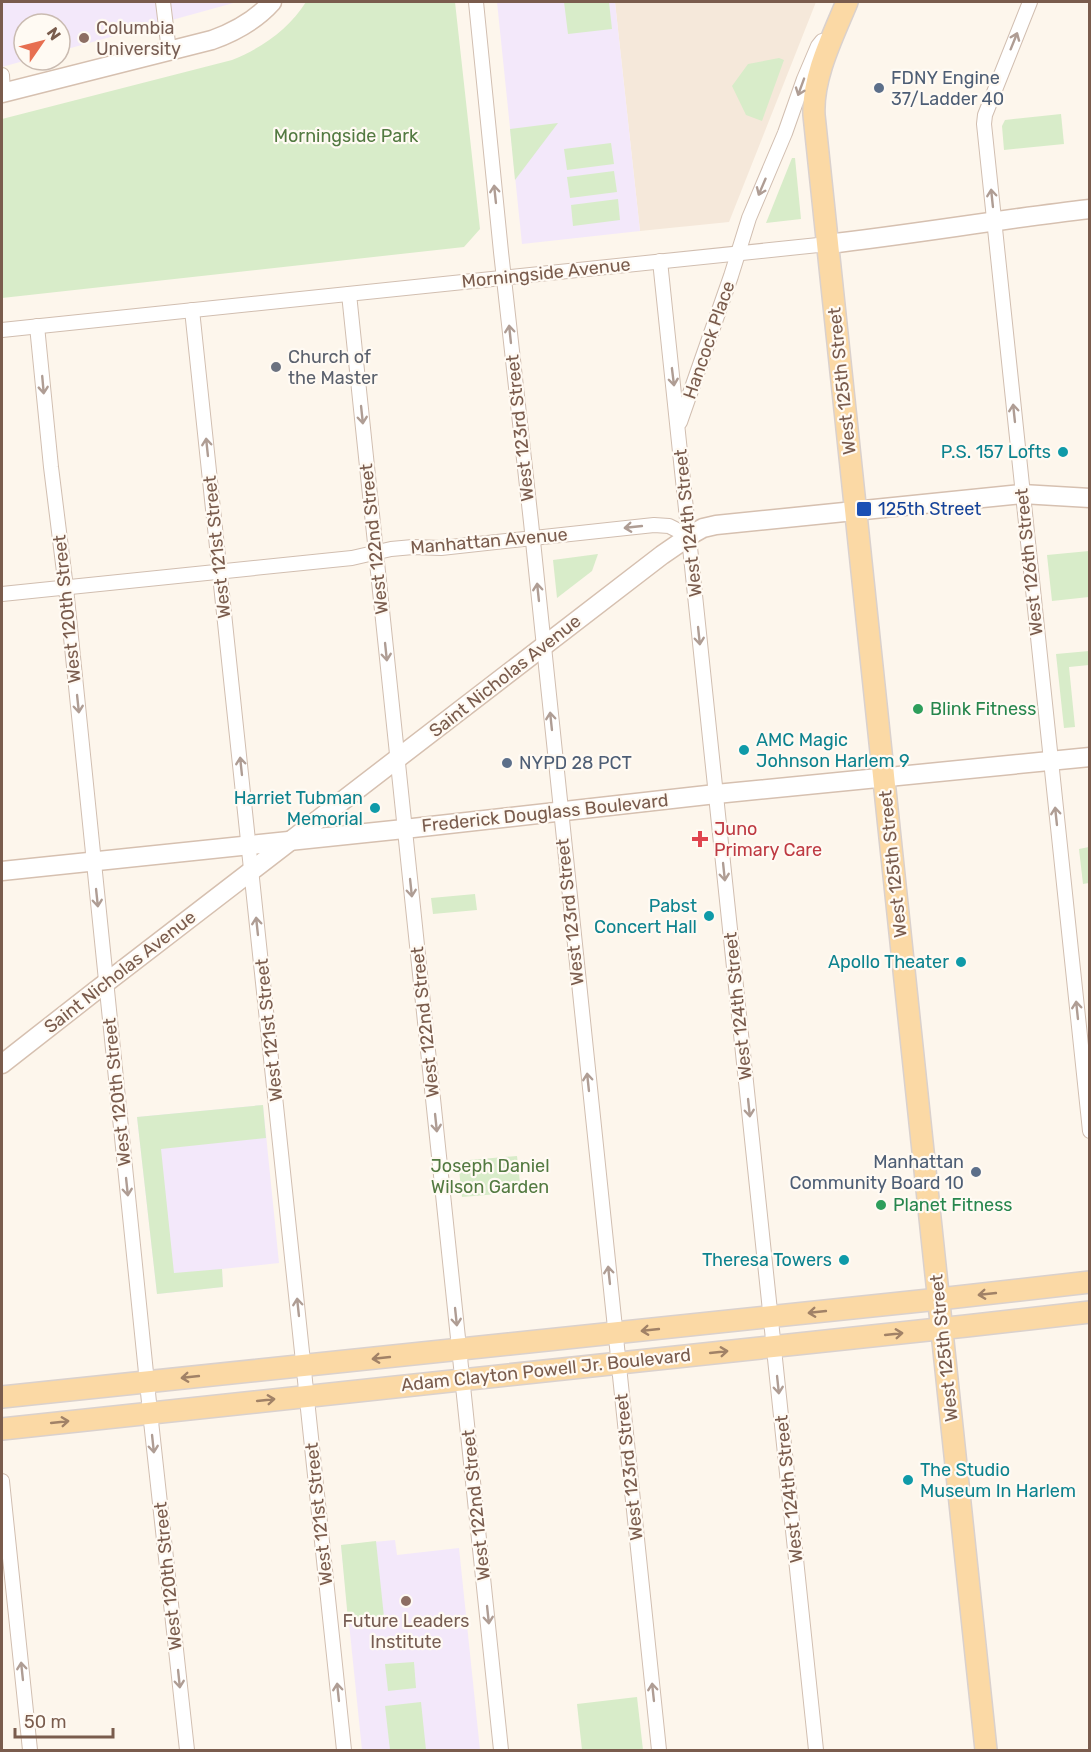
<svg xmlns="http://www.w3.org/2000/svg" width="1091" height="1752" viewBox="0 0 1091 1752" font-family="Rubik,sans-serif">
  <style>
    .residential { fill: #f5e8da }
    .education { fill: #f3e8fa }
    .green { fill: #d8ecc9 }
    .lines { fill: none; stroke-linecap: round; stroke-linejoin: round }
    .street-casing { stroke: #d1beb0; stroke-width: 16 }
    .secondary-casing { stroke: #d6c0b0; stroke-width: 21 }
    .primary-casing { stroke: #dad1cd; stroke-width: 24 }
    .street { stroke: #fff; stroke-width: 14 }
    .secondary { stroke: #fff; stroke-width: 18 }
    .primary { stroke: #fbd9a5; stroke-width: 21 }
    .oneway { stroke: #af9d94 }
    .oneway2 { stroke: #a18267 }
    .education-dot { fill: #8d6e63; stroke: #fffaf3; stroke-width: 2 }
    .service-dot { fill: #5c6f8a; stroke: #fffaf3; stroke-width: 2 }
    .worship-dot { fill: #6b7280; stroke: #fffaf3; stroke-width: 2 }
    .culture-dot { fill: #0f9aa8; stroke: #fffaf3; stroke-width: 2 }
    .transit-dot { fill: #1a4fb4; stroke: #fffaf3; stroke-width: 2 }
    .leisure-dot { fill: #2e9e5b; stroke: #fffaf3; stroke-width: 2 }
    .health-dot { fill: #e0444e; stroke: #fffaf3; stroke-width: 2 }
    .labels { text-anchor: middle; stroke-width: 4.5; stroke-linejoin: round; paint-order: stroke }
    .education-label { font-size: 18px; fill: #785e54; stroke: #fffaf3; text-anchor: start }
    .service-label { font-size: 18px; fill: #4e5e75; stroke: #fffaf3; text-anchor: start }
    .park-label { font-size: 18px; fill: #537a41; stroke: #fffaf3 }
    .street-label { font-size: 18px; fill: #7a5c4d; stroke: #fffaf3 }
    .worship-label { font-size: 18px; fill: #5b616d; stroke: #fffaf3; text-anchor: start }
    .culture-label { font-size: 18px; fill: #0d838f; stroke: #fffaf3; text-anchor: end }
    .transit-label { font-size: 18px; fill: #164399; stroke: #fffaf3; text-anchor: start }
    .leisure-label { font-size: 18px; fill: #27864d; stroke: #fffaf3; text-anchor: start }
    .health-label { font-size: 18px; fill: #be3a42; stroke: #fffaf3; text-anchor: start }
  </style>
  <rect width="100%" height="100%" fill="#fdf6ec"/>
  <polygon class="residential" points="615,2 816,2 729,222 640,231"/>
  <g class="education">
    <polygon points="2,2 237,2 60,51 60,24 24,24 24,60 27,60 2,67"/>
    <polygon points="497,2 615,2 640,231 522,244"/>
    <polygon points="263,1105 279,1263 222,1269 223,1287 157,1294 137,1117"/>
    <polygon points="395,1540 397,1555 459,1548 480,1750 362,1750 341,1545"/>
  </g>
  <g class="green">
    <path d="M306 2H455L480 229 464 247 2 298V119L232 60C262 48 289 29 306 2Z"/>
    <polygon points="564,2 609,2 612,29 568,34"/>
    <polygon points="779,58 784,60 762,121 746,115 732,86 748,64"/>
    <polygon points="1061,114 1064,144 1004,150 1002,126 1005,120"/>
    <polygon points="558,123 515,180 510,129"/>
    <polygon points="611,143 614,164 567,170 564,149"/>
    <polygon points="792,158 795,158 801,219 766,223"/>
    <polygon points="614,171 617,192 570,198 567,177"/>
    <polygon points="618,199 620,220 573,226 571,205"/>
    <polygon points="1089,551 1089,597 1052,601 1047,555"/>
    <polygon points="598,554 592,571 557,598 553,560"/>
    <polygon points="1089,651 1089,665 1069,667 1075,727 1064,728 1056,654"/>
    <polygon points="1089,847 1089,883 1083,884 1079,849"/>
    <polygon points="475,894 477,910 433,914 431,898"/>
    <polygon points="263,1105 266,1138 161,1149 174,1273 222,1269 223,1287 157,1294 137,1117"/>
    <polygon points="517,1156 521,1192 462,1197 458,1161"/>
    <polygon points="376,1541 384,1617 348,1620 341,1545"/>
    <polygon points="414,1662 416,1688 388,1691 385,1664"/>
    <polygon points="637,1697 643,1750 582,1750 577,1704"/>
    <polygon points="421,1702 426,1750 390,1750 385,1706"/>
  </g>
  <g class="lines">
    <g class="street-casing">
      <g id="street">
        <polyline points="163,2 169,51"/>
        <polyline points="476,2 501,252 531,522 659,1750"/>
        <polyline points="1030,2 985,115 984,124 1090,1131"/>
        <polyline points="2,75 3,92"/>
        <polyline points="660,261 816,1750"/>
        <polyline points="349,294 501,1750"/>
        <polyline points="192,310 344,1750"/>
        <polyline points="37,326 51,467 66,588 150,1412 187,1750"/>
        <polyline points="2,330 828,244"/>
        <polyline points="680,422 731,276 749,218 785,133 804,79 818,46 822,41"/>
        <polyline points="2,594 352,558 391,549 413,547 441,548 654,525 669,526 689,536"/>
        <polyline points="2,1481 30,1750"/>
      </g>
    </g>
    <g class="secondary-casing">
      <g id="secondary">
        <path d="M2 93 212 40C234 32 256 20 272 2"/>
        <path d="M828 244C915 234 1002 219 1090 209"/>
        <polyline points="2,871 404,829 716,794 1090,757"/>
        <polyline points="2,1064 94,992 662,555 694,533 703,528 716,525 1022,494 1090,498"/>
      </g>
    </g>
    <g class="primary-casing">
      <g id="primary">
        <path d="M847 2C833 36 812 77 814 115L986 1750"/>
        <polyline points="2,1397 939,1299 1090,1282"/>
        <polyline points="2,1429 966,1326 1090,1312"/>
      </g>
    </g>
    <use href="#street" class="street"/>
    <use href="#secondary" class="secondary"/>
    <use href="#primary" class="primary"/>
  </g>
  <defs><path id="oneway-shaft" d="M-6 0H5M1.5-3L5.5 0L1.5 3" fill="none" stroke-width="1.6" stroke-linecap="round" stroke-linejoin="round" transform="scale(1.5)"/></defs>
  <g class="oneway">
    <use href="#oneway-shaft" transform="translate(1014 41) rotate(-68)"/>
    <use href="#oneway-shaft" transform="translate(801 87) rotate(110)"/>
    <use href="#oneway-shaft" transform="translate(762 187) rotate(113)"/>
    <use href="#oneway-shaft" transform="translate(495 194) rotate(-96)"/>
    <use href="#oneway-shaft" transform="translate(992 198) rotate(-96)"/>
    <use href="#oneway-shaft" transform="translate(510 334) rotate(-96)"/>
    <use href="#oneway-shaft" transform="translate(673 377) rotate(83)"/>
    <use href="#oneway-shaft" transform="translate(43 385) rotate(85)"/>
    <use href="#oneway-shaft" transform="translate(1014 413) rotate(-96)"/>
    <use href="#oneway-shaft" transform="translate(362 415) rotate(84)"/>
    <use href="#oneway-shaft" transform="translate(207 447) rotate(-96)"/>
    <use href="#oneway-shaft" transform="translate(633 527) rotate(174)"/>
    <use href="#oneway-shaft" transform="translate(538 592) rotate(-96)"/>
    <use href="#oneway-shaft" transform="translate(699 636) rotate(84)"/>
    <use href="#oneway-shaft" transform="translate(386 652) rotate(84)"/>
    <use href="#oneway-shaft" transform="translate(78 704) rotate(84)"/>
    <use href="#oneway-shaft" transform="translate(551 721) rotate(-96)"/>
    <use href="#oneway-shaft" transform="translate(241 766) rotate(-96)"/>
    <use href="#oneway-shaft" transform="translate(1056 816) rotate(-96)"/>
    <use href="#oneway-shaft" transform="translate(724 872) rotate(84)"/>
    <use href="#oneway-shaft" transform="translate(411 888) rotate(84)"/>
    <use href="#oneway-shaft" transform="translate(97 898) rotate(84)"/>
    <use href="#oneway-shaft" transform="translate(257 926) rotate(-96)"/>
    <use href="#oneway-shaft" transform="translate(1077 1010) rotate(-96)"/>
    <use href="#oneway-shaft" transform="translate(588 1082) rotate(-96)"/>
    <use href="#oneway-shaft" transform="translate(749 1108) rotate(84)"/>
    <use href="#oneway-shaft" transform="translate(436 1123) rotate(84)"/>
    <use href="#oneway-shaft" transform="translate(127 1187) rotate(84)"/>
    <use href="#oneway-shaft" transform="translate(609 1275) rotate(-96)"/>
    <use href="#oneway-shaft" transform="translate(298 1307) rotate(-96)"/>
    <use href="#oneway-shaft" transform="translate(456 1317) rotate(84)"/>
    <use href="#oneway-shaft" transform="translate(778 1385) rotate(84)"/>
    <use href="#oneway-shaft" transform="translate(153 1444) rotate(84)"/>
    <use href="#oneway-shaft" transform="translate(488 1615) rotate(84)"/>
    <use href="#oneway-shaft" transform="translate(22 1671) rotate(-96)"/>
    <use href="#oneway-shaft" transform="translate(179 1679) rotate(84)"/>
    <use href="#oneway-shaft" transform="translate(338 1692) rotate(-96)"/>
    <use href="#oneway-shaft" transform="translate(653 1692) rotate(-96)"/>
  </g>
  <g class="oneway2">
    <use href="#oneway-shaft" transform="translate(987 1294) rotate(174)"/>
    <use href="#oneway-shaft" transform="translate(817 1312) rotate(174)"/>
    <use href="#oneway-shaft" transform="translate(650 1330) rotate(174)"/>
    <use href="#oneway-shaft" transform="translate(894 1334) rotate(-6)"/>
    <use href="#oneway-shaft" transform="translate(719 1352) rotate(-6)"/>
    <use href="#oneway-shaft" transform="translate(381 1358) rotate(174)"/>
    <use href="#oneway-shaft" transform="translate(190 1377) rotate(174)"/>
    <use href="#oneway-shaft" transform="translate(266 1400) rotate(-6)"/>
    <use href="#oneway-shaft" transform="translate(60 1422) rotate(-6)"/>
  </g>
  <g class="education-dot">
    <circle cx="84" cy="38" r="6"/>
    <circle cx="406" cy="1601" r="6"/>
  </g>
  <g class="service-dot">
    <circle cx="879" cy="88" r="6"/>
    <circle cx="507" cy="763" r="6"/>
    <circle cx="976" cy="1172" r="6"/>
  </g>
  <circle class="worship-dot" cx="276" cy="367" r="6"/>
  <g class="culture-dot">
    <circle cx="1063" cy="452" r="6"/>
    <circle cx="744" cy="750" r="6"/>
    <circle cx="375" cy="808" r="6"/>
    <circle cx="709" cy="916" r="6"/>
    <circle cx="961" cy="962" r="6"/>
    <circle cx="844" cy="1260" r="6"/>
    <circle cx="908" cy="1480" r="6"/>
  </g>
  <rect class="transit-dot" x="856" y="501" width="16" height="16" rx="3"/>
  <g class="leisure-dot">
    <circle cx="918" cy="709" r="6"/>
    <circle cx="881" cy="1205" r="6"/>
  </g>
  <path class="health-dot" d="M697 830h6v6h6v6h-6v6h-6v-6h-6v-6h6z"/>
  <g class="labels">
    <g class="education-label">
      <text x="96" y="34">Columbia<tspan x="96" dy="21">University</tspan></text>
      <text x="406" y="1627" text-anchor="middle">Future Leaders<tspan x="406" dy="21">Institute</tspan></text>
    </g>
    <g class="service-label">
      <text x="891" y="84">FDNY Engine<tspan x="891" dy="21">37/Ladder 40</tspan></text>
      <text x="519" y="769">NYPD 28 PCT</text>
      <text x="964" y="1168" text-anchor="end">Manhattan<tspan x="964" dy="21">Community Board 10</tspan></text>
    </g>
    <g class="park-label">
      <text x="346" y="142">Morningside Park</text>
      <text x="490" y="1172">Joseph Daniel<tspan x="490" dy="21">Wilson Garden</tspan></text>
    </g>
    <g class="street-label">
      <text transform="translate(546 273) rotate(-6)" y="6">Morningside Avenue</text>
      <text transform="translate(709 340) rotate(-71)" y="6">Hancock Place</text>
      <text transform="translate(842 381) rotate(-96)" y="6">West 125th Street</text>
      <text transform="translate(520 428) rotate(-96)" y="6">West 123rd Street</text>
      <text transform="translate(688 523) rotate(-96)" y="6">West 124th Street</text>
      <text transform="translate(374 539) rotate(-96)" y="6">West 122nd Street</text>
      <text transform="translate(489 541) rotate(-5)" y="6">Manhattan Avenue</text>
      <text transform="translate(217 547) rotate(-96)" y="6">West 121st Street</text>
      <text transform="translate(1029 562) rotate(-96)" y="6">West 126th Street</text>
      <text transform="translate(67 609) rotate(-96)" y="6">West 120th Street</text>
      <text transform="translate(505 676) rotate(-38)" y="6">Saint Nicholas Avenue</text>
      <text transform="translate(545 813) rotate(-6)" y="6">Frederick Douglass Boulevard</text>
      <text transform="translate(893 864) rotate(-96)" y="6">West 125th Street</text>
      <text transform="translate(570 912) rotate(-96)" y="6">West 123rd Street</text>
      <text transform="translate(120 972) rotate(-38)" y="6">Saint Nicholas Avenue</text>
      <text transform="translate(738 1006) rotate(-96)" y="6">West 124th Street</text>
      <text transform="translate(425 1022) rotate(-96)" y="6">West 122nd Street</text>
      <text transform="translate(269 1030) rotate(-96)" y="6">West 121st Street</text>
      <text transform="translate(117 1092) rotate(-96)" y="6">West 120th Street</text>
      <text transform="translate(944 1348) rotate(-96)" y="6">West 125th Street</text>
      <text transform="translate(546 1370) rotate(-6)" y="6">Adam Clayton Powell Jr. Boulevard</text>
      <text transform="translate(629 1467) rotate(-96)" y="6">West 123rd Street</text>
      <text transform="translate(789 1489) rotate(-96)" y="6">West 124th Street</text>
      <text transform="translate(476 1505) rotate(-96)" y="6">West 122nd Street</text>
      <text transform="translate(319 1514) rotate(-96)" y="6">West 121st Street</text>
      <text transform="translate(168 1576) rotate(-96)" y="6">West 120th Street</text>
    </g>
    <g class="worship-label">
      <text x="288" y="363">Church of<tspan x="288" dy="21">the Master</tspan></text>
    </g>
    <g class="culture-label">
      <text x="1051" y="458">P.S. 157 Lofts</text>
      <text x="756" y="746" text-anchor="start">AMC Magic<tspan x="756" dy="21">Johnson Harlem 9</tspan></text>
      <text x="363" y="804">Harriet Tubman<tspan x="363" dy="21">Memorial</tspan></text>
      <text x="697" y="912">Pabst<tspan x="697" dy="21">Concert Hall</tspan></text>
      <text x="949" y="968">Apollo Theater</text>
      <text x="832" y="1266">Theresa Towers</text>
      <text x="920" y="1476" text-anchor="start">The Studio<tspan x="920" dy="21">Museum In Harlem</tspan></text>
    </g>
    <g class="transit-label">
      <text x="878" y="515">125th Street</text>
    </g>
    <g class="leisure-label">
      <text x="930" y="715">Blink Fitness</text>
      <text x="893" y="1211">Planet Fitness</text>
    </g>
    <g class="health-label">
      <text x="714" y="835">Juno<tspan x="714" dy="21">Primary Care</tspan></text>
    </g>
  </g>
  <rect width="1091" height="1752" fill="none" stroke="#7a5c4d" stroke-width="6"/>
  <g transform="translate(42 42) rotate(55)"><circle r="28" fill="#fffaf3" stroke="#cabbb1" stroke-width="1.5"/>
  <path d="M0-4.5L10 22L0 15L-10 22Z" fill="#e76f51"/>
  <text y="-9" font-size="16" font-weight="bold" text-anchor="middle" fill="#7a5c4d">N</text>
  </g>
  <path d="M15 1728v9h98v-9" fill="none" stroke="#7a5c4d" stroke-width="3"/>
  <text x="24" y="1728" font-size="18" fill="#7a5c4d" stroke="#fffaf3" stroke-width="4.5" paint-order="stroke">50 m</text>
</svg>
